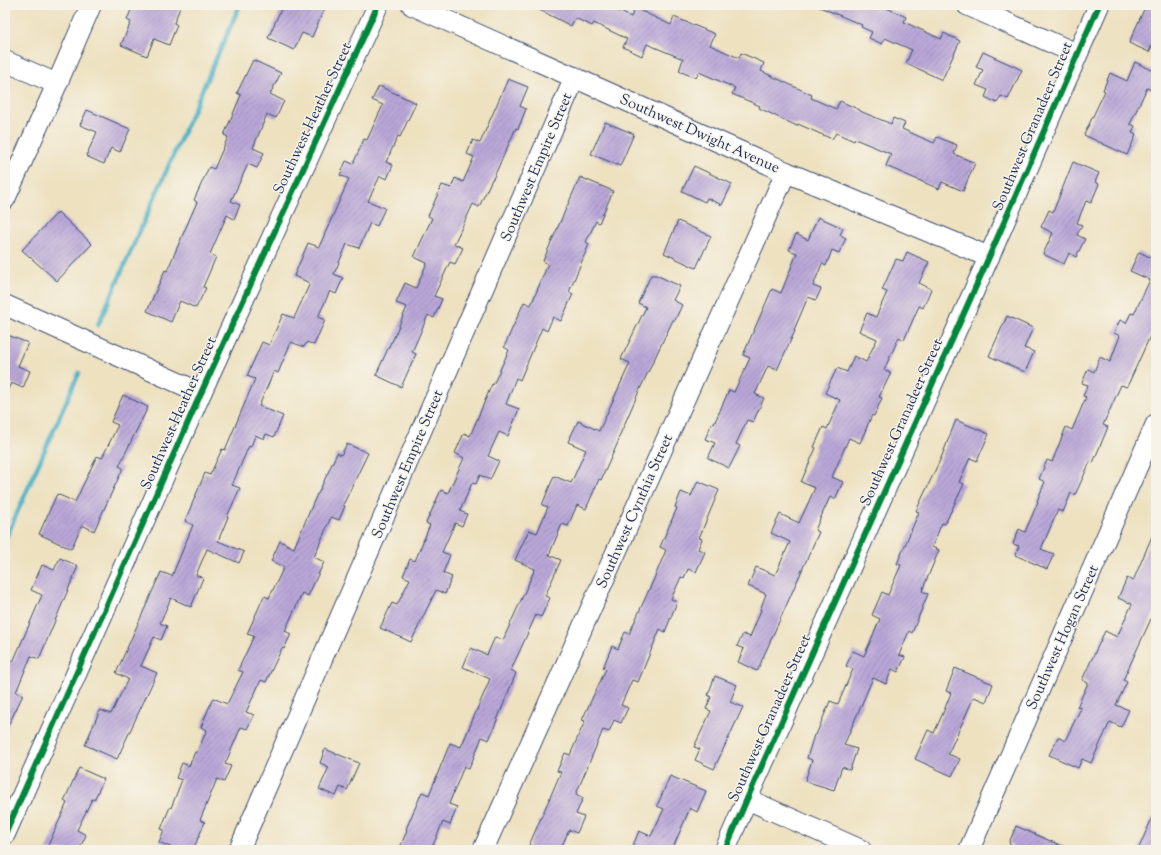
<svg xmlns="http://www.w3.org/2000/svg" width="1161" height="855" font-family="'Sorts Mill Goudy',serif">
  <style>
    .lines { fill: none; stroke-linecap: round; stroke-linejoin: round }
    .stream { stroke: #45afc4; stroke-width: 4.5 }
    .building { fill: url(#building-hatch) }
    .minor-casing { stroke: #3a4a6d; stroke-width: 22 }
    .minor { stroke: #fff; stroke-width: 20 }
    .cycleway-casing { stroke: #f7f3e8; stroke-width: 8 }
    .cycleway { stroke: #00873e; stroke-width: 6 }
    .labels { text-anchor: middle; stroke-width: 3; stroke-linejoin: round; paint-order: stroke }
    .street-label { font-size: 15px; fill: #1b2f5e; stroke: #f7f3e8 }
  </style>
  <defs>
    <pattern id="building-hatch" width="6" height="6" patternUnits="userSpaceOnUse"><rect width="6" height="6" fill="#b9a7d8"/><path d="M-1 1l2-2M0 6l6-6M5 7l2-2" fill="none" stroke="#9688b2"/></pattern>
  </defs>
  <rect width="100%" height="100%" fill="#f7f3e8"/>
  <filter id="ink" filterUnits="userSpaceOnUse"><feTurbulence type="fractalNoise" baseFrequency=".025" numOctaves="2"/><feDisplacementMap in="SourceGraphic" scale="8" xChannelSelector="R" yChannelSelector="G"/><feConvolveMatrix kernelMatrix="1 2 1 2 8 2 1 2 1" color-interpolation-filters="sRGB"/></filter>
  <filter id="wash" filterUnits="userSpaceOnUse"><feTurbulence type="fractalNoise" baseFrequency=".012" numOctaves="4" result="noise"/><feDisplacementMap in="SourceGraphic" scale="16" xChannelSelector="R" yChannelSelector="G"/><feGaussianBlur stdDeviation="0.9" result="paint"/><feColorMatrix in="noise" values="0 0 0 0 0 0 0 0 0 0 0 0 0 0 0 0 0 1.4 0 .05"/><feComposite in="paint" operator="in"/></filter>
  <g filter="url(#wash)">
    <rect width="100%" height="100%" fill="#ede1c0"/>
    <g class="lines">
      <!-- stream -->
      <g class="stream">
        <path d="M98,325L240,5"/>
        <path d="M5,540L79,373"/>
      </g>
    </g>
    <g id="blocks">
      <!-- building -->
      <g class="building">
        <path d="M133,5H181L174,23L177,25L169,45L154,39L147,56L121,45L131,22L127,20Z"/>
        <path d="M283,5H326L312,37L302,33L294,50L268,38Z"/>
        <path d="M530,5H606L631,17L635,8L671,25L674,17L715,34L710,45L739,58L741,53L764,63L761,71L812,95L811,98L836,109L840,101L860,110V111L891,124L893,118L905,123L902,129L934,143L937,137L957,145L954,154L975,163L963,191L942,182L939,189L886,166L891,154L855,139L854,141L836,133L832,139L798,124L797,126L759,108L760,106L732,94L735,88L699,72L696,78L679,71L683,59L647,44L642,56L623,47L627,39L594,23L592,26L575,18L571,26Z"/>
        <path d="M815,5H880L906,17L904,22L941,39L944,33L960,41L942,80L906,63L912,50L885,38L882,44L869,38L872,32L861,27L862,25Z"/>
        <path d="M1146,5H1151L1156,7V36L1149,52L1129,43Z"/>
        <path d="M983,52L1022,70L1008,99L1001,96L997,103L985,97L988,90L976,85L983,70L976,67Z"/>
        <path d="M253,60L281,73L270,94L284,101L276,118L267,114L253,148L264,153L257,168L248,164L231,201L240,205L234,219L227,215L210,254L216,257L203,287L206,288L196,308L180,301L171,322L147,311L165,270L167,271L197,202L194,200L209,167L214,169L228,137L224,135L241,95L237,93Z"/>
        <path d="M1135,62L1156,72V84L1153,91L1147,88L1130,124L1135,126L1132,133L1136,135L1127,155L1084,135L1105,91L1103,90L1110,73L1127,81Z"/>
        <path d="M508,79L528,87L520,106L526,109L518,129L516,128L493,179H492L479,207L473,204L454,244L463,248L455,264L450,262L434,296L442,299L434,318L428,315L412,352L416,354L401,387L376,375L391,342H392L407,307L396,303L405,283L416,288L427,263L414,257L432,218L428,216L442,185L451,188L455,178L463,182L474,157L467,154L473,140L480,143Z"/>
        <path d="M379,86L416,103L400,137L398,136L386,162L393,165L387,179L380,176L368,201L385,208L377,226L370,223L359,248L347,244L334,274L343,278L336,294L330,291L318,317L325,320L314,345L307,342L304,347L291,342L278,373L274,371L259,406L283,416L274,437L266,434L264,439L255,435L251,447L249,446L232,485L240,488L227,517H228L218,541L244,552L239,563L207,549L196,575L203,578L191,607L171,598L160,623L167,626L161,640L154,637L141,666L157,673L117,759L85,745L100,710L111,714L128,679L116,673L161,572L172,576L193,525L185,521L205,473L210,475L222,449L225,450L255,379L247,376L262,342L269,345L283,314L294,318L310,283L294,276L308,243L319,247L349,179L340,175L346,161L353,164L364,139L367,140L383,105L372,100Z"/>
        <path d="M87,110L130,129L120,152L111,148L104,164L86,156L97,132L80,125Z"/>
        <path d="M605,122L634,134L620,166L591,154Z"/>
        <path d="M1073,162L1099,173L1095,182L1099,184L1091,203L1086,201L1077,223L1082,225L1077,235L1085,239L1076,257L1069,253L1064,264L1043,254L1053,233L1041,227L1049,210L1053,212Z"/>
        <path d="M694,166L732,184L722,205L707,198L705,202L682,191Z"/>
        <path d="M580,177L613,191L599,223L596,221L586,242L589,244L569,292L573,294L561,321L553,317L547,331L542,328L520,380L516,378L506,404L519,409L508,436L499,432L488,456L499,461L490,480L480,475L476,484L472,483L460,511L467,514L462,526L455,523L442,552L450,555L443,573L452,577L445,594L436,590L411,642L380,628L392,603L397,605L410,579L403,576L410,559L415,561L430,525L426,523L441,490L448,493L464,458L455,453L464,433L470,436L492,384L493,385L509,350L504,347L524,302L531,305L548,264L543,261Z"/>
        <path d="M58,212L92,244L57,281L22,250Z"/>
        <path d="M818,217L843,228L840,235L846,238L839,253L832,250L826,266L822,264L813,286L821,289L816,300L808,297L794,330L795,331L777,370L768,366L755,394L764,398L753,422L747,420L736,444L740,446L729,468L708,458L715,443L705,439L712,423L714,424L729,390L734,392L750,358L743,355L772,289L781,293L797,253L789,250L796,234L808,240Z"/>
        <path d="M678,221L711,236L696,268L664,253Z"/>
        <path d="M907,252L929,262L919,283L931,289L923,308L919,306L904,340L899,337L884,370L891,373L879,397L882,398L874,416L872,415L860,443L849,438L832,477L843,482L835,499L830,497L815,530L819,532L757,671L738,662L744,649L737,646L743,634L750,637L761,610H760L766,594L748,586L756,567L775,575L790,542L771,533L780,514L799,523L815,488L801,482L816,448L814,447L823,427L827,429L840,400L825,393L837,368L847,372L854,356L866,362L877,339L859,331L867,313L876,317L887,292L882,290L896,259L903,261Z"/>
        <path d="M1139,252L1156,260V323L1127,387L1121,385L1103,425L1108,427L1093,463L1090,462L1075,495L1071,493L1063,512L1058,510L1041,549L1054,554L1047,569L1015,555L1019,546L1013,544L1019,529L1025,532L1038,502L1037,501L1045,482L1039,479L1047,460L1052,462L1066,427L1072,430L1086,397L1083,396L1088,385L1082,383L1088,369L1094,372L1100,357L1110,362L1120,336L1114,333L1120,320L1126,323L1131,313L1134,314L1150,280L1130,271Z"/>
        <path d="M651,275H656L680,286L673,300L682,305L675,320H673L639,391L618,439L619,440L601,480L599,479L586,509L577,505L568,526L562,524L549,555L561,560L545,596L550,598L541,617L536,615L511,670L516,673L489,740L482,737L469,769L464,766L449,804L457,807L450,825L443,822L431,850H399L407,830L406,829L422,792L429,795L450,743L461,747L490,679L463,667L471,648L487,655L495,637L503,640L535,569L515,560L529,530L537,533L548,507L542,505L554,476L571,483L586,450L568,442L578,421L599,431L630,363L621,359L646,307L638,303Z"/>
        <path d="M1007,316L1033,328L1024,348L1034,352L1025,372L989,356Z"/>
        <path d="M5,334L28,343L18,366L30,371L23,388L11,383L5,396Z"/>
        <path d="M123,395L148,407L119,466L123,468L94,531L82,525L71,549L39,534L57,494L75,502L97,456L102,458L118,425L111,422Z"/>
        <path d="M956,420L989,434L977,461L970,458L959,482L964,484L945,524L942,523L932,547L939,550L922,591L928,594L912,633L909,631L899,655L905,657L898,672L892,669L886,684L873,678L844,745L857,749L850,770L842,767L834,790L805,781L812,760L807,758L814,735H816L830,701L838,704L853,669L846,666L853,651L864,656L880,619L872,615L882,592L888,595L901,565L897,564L919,512L916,511L941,458Z"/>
        <path d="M347,444L368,453L343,505L345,506L339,520L331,517L314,557L324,562L308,596L302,593L285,631L291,634L284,649L282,648L266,682L261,680L246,712L254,715L247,729L241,727L225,764L231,766L224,782L217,779L200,820L205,822L193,850H177L159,842L164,830L161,829L170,807L171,808L182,780L176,778L182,763L189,766L195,752H197L207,730L201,727L213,698L227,704L243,672L238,670L254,636L247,634L264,596L269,598L284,567L271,561L280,541L294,548L317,494H318L337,453L341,455Z"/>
        <path d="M698,481L719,490L699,538L702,539L698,549L705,552L696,572L688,569L684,578L681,577L671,599L677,602L665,632L660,629L638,682L632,680L621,705L628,708L621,723L614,720L609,732L603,730L576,794L583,798L576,814L584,817L577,833L569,830L560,850H527L561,772L557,771L565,753L570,755L585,721L582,720L606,669L603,668L612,646L618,649L625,632L629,634L653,581L666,550L660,547L677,508L675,507L681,492L691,496Z"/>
        <path d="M1156,527V608L1123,680L1127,682L1116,705L1129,710L1121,727L1110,722L1091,763L1082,759L1078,768L1049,755L1058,737L1065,741L1081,708L1077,707L1088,683L1082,680L1105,631L1117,637L1132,604L1118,598L1127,578L1133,581Z"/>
        <path d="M60,558L78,566L39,659L31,656L16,692L23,695L5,732V658L13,662L42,595L31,590L42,565L54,570Z"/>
        <path d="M955,668L993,684L986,702L974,697L948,754L960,759L952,776L915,759L928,730L934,733L943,713L951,693L946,691Z"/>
        <path d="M715,676L737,685L730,702L743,707L714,769L695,760L700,749L694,747L711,711L706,709L711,697L708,695Z"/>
        <path d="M325,749L359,763L347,790L340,787L336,796L319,789L329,767L320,763Z"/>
        <path d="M79,768L104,779L94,800L92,799L77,830L86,835L79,850H46L67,803L64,801Z"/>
        <path d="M670,776L706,791L697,812L690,808L672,850H631L639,831L651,836L664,809L657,806Z"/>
        <path d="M1156,809V850H1138Z"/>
        <path d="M1016,826L1071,850H1010L1012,845L1009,843Z"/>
      </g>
    </g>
  </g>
  <g filter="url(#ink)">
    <use href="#blocks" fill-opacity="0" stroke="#3a4a6d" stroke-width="1"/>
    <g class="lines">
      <defs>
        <g id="minor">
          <path d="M412,5L786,172L989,257"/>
          <path d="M967,5L1077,54"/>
          <path d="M5,61L57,84"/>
          <path d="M5,199L57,84L91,5"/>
          <path d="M5,305L201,393"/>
          <path d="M747,799L861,850"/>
          <path d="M5,834L201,393L378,5"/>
          <path d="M239,850L575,77"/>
          <path d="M483,850L786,172"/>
          <path d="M725,850L747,799L989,257L1099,5"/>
          <path d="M969,850L1156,424"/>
        </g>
      </defs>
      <!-- minor casing -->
      <use href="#minor" class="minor-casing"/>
      <!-- minor -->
      <use href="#minor" class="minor"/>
      <defs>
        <g id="cycleway">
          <path d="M5,834L201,393L378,5"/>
          <path d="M725,850L747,799L989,257L1099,5"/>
        </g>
      </defs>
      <!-- cycleway casing -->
      <use href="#cycleway" class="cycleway-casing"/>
      <!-- cycleway -->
      <use href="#cycleway" class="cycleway"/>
    </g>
  </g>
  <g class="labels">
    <!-- street labels -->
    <g class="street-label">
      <text transform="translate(312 118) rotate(-65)" y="5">Southwest Heather Street</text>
      <text transform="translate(1032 126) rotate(-67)" y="5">Southwest Granadeer Street</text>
      <text transform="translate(700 133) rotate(24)" y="5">Southwest Dwight Avenue</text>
      <text transform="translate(536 167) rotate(-67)" y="5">Southwest Empire Street</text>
      <text transform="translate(178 413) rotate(-66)" y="5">Southwest Heather Street</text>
      <text transform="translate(901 422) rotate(-66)" y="5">Southwest Granadeer Street</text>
      <text transform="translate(407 464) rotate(-67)" y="5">Southwest Empire Street</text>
      <text transform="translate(634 511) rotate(-66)" y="5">Southwest Cynthia Street</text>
      <text transform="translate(1062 637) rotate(-66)" y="5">Southwest Hogan Street</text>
      <text transform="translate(769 718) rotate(-66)" y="5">Southwest Granadeer Street</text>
    </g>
  </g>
  <!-- margin -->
  <rect width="1161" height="855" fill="none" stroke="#f7f3e8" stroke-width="20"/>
</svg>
